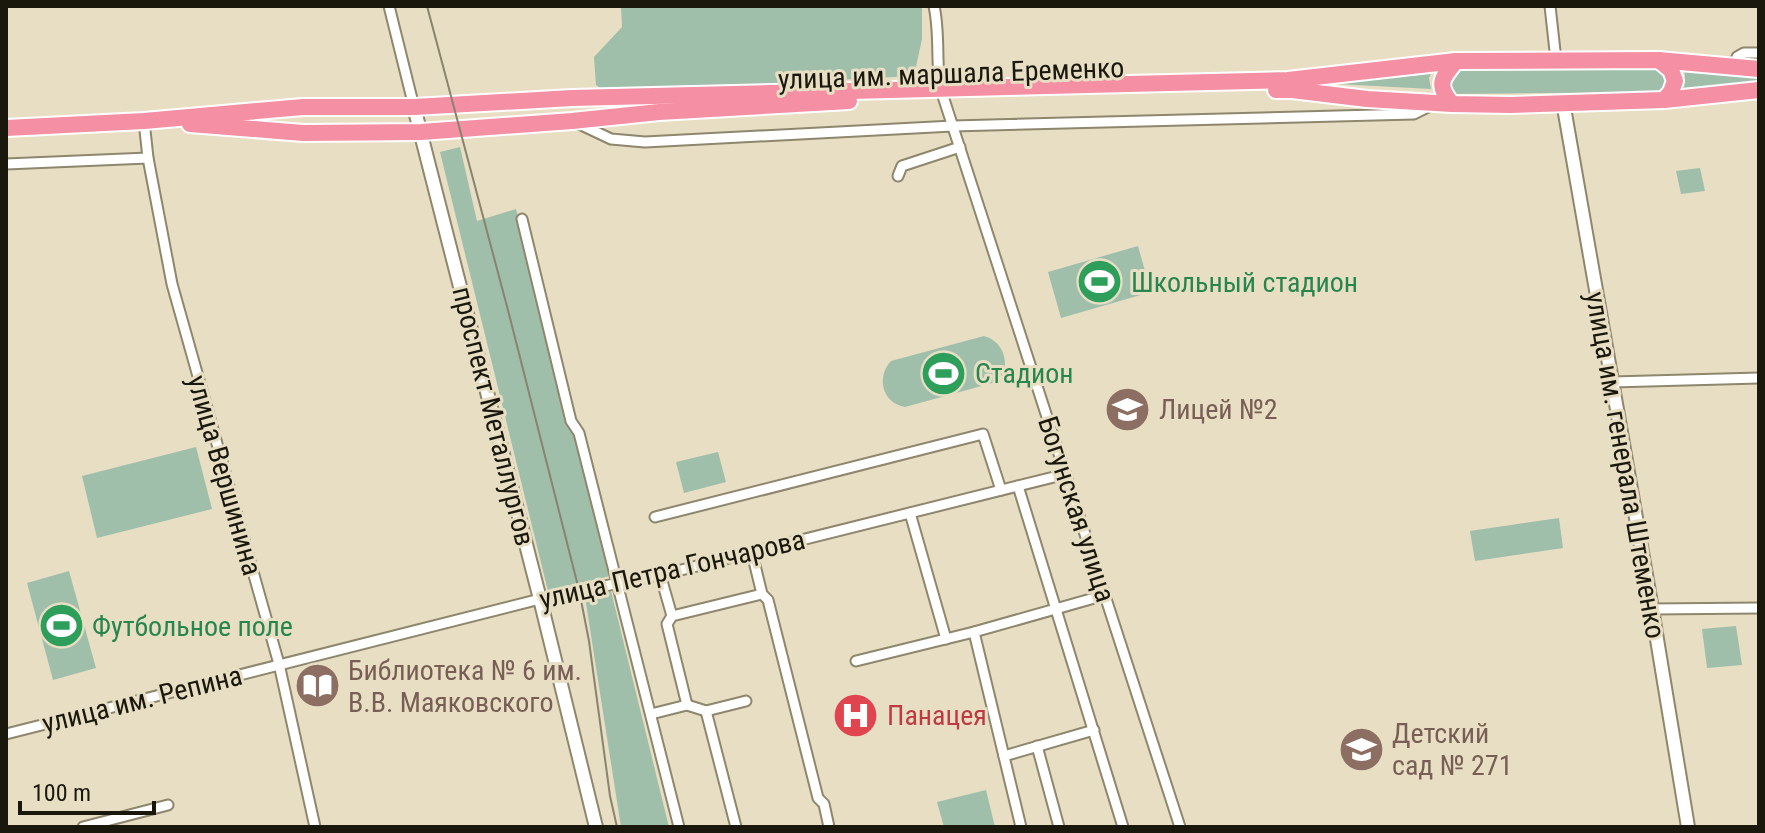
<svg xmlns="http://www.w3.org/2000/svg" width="1765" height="833" font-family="'Roboto Condensed',sans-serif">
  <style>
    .green { fill: #9fbfab }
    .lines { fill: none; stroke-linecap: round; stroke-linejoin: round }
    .street-casing { stroke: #8e866d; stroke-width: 13 }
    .secondary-casing { stroke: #8e866d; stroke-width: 16 }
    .highway-casing { stroke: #fff; stroke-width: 20 }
    .street { stroke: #fff; stroke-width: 9 }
    .secondary { stroke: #fff; stroke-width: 12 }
    .highway { stroke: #f58fa3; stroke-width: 16 }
    .tram { stroke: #89836f; stroke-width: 2 }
    .labels { text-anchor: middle; stroke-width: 6; stroke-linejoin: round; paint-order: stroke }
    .street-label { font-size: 28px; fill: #1a170d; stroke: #e7dec3 }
    .leisure-label { font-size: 28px; fill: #27864d; stroke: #e7dec3; text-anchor: start }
    .education-label { font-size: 28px; fill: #785e54; stroke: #e7dec3; text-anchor: start }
    .health-label { font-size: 28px; fill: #be3a42; stroke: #e7dec3; text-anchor: start }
  </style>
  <rect width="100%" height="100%" fill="#e7dec3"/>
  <!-- green -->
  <g class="green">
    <path d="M621,6H922V39L914,76L605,92L596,85L594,57L622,27Z"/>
    <path d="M1661,67L1667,78L1664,89L1655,92L1456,94L1451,89L1449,82L1457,71L1465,68Z"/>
    <path d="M1683,68L1759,74V82L1683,88L1685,75Z"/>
    <path d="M1432,71L1429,78L1431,89L1337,84L1338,79Z"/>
    <path d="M460,147L477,221L516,209L610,576L548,591L440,152Z"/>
    <path d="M1700,168L1705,191L1681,194L1676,171Z"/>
    <path d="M1138,246L1151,292L1061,318L1048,272Z"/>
    <path d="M984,336C1004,341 1013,368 996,382L905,407C882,403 876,377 891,361Z"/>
    <path d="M196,447L212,509L97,538L82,476Z"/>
    <path d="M718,452L726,482L684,493L676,462Z"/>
    <path d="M1559,518L1563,548L1475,561L1470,531Z"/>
    <path d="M69,571L96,668L53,680L27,583Z"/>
    <path d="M611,591L669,827H621L585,597Z"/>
    <path d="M1736,626L1742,665L1707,668L1702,629Z"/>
    <path d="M986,790L995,827H944L937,802Z"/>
  </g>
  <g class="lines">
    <defs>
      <g id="street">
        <path d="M389,6L414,107"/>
        <path d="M934,6C940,33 936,60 940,87L1180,827"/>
        <path d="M1550,6L1556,60"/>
        <path d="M1737,57L1744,53H1759"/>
        <path d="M144,121L148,158L172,284L279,664L315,827"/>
        <path d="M575,122L611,139L645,142L953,126L1414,114L1430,106"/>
        <path d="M6,164L148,158"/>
        <path d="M898,176L902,166L960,147"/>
        <path d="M522,219L571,421L579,433L679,827"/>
        <path d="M1612,382L1759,378"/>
        <path d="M1018,486L1123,827"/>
        <path d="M910,513L946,639"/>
        <path d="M655,517L983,434L1001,490"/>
        <path d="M752,553L762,594L768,600L818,798L824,804L829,827"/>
        <path d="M660,574L672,616"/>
        <path d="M1652,609L1759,608"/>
        <path d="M974,632L1021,827"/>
        <path d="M856,661L974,632L1105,595"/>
        <path d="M687,705L667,624L672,616L762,594"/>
        <path d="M706,711L736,827"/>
        <path d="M651,714L687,705L706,711L746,701"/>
        <path d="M6,734L540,599L669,573L1066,474"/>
        <path d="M1037,746L1059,827"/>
        <path d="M1004,756L1094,730"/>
        <path d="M83,827L168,805"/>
      </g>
      <g id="secondary">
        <path d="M1563,102L1652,609L1688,827"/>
        <path d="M414,107L540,599L596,827"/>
      </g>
      <g id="highway">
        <path d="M1659,60L1671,70L1675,81L1671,92L1664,100"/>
        <path d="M1276,90H1292L1367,99L1452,104L1511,105L1664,100L1759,90"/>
        <path d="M1452,104C1436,85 1441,79 1456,61"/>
        <path d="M190,124L303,133L421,132L572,121L659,112L849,101"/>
        <path d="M6,128L144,121L303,107H414L572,98L1288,80L1456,61L1658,60L1759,69"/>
      </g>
    </defs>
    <!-- street casing -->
    <use href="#street" class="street-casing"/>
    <!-- secondary casing -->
    <use href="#secondary" class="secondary-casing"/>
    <!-- highway casing -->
    <use href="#highway" class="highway-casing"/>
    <!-- street -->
    <use href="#street" class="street"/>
    <!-- secondary -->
    <use href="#secondary" class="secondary"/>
    <!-- highway -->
    <use href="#highway" class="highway"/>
    <!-- tram -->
    <path class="tram" d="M427,6L509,314L579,590L589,641L610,796L617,827"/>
  </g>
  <!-- icons -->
  <defs>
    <symbol id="stadium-disc" viewBox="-11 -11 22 22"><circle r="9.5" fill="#2e9e5b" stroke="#e7dec3"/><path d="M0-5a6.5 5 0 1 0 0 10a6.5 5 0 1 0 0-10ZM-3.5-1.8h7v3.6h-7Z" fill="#fff"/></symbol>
    <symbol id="school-disc" viewBox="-11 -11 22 22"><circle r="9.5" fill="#8d6e63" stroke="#e7dec3"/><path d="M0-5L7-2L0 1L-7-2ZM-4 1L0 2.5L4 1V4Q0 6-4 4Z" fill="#fff"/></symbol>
    <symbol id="library-disc" viewBox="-11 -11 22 22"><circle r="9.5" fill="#8d6e63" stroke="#e7dec3"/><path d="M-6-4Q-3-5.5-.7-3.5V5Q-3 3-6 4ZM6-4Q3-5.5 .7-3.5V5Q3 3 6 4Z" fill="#fff"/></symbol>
    <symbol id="hospital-disc" viewBox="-11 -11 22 22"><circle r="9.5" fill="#e0444e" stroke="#e7dec3"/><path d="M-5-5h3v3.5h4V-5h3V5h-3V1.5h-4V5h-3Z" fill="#fff"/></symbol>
  </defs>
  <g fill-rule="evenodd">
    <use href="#stadium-disc" x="1074" y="256" width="51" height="51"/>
    <use href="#stadium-disc" x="918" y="348" width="51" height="51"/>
    <use href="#school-disc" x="1102" y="384" width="51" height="51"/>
    <use href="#stadium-disc" x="36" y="600" width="51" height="51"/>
    <use href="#library-disc" x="292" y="660" width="51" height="51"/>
    <use href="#hospital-disc" x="830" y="690" width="51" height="51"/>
    <use href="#school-disc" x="1336" y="724" width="51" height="51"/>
  </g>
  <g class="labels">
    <!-- street labels -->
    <g class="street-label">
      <text transform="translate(951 73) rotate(-2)" y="10">улица им. маршала Еременко</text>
      <text transform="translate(494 416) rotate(76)" y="10">проспект Металлургов</text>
      <text transform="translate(1626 465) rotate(80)" y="10">улица им. генерала Штеменко</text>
      <text transform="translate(225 475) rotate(74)" y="10">улица Вершинина</text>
      <text transform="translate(1077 509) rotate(72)" y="10">Богунская улица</text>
      <text transform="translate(672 569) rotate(-13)" y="10">улица Петра Гончарова</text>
      <text transform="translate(142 699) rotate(-14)" y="10">улица им. Репина</text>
    </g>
    <!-- leisure labels -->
    <g class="leisure-label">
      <text x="1131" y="292">Школьный стадион</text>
      <text x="975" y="383">Стадион</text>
      <text x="92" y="636">Футбольное поле</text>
    </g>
    <!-- education labels -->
    <g class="education-label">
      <text x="1159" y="419">Лицей №2</text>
      <text x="348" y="680">Библиотека № 6 им.<tspan x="348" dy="32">В.В. Маяковского</tspan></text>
      <text x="1392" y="743">Детский<tspan x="1392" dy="32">сад № 271</tspan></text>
    </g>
    <!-- health labels -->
    <g class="health-label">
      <text x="887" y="725">Панацея</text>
    </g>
  </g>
  <!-- border -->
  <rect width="1765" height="833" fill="none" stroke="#1a170d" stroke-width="16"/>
  <!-- scale -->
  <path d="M20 801v12h134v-12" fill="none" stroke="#1a170d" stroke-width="4"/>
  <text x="32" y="801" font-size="24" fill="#1a170d" stroke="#e7dec3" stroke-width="6" paint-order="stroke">100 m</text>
</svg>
